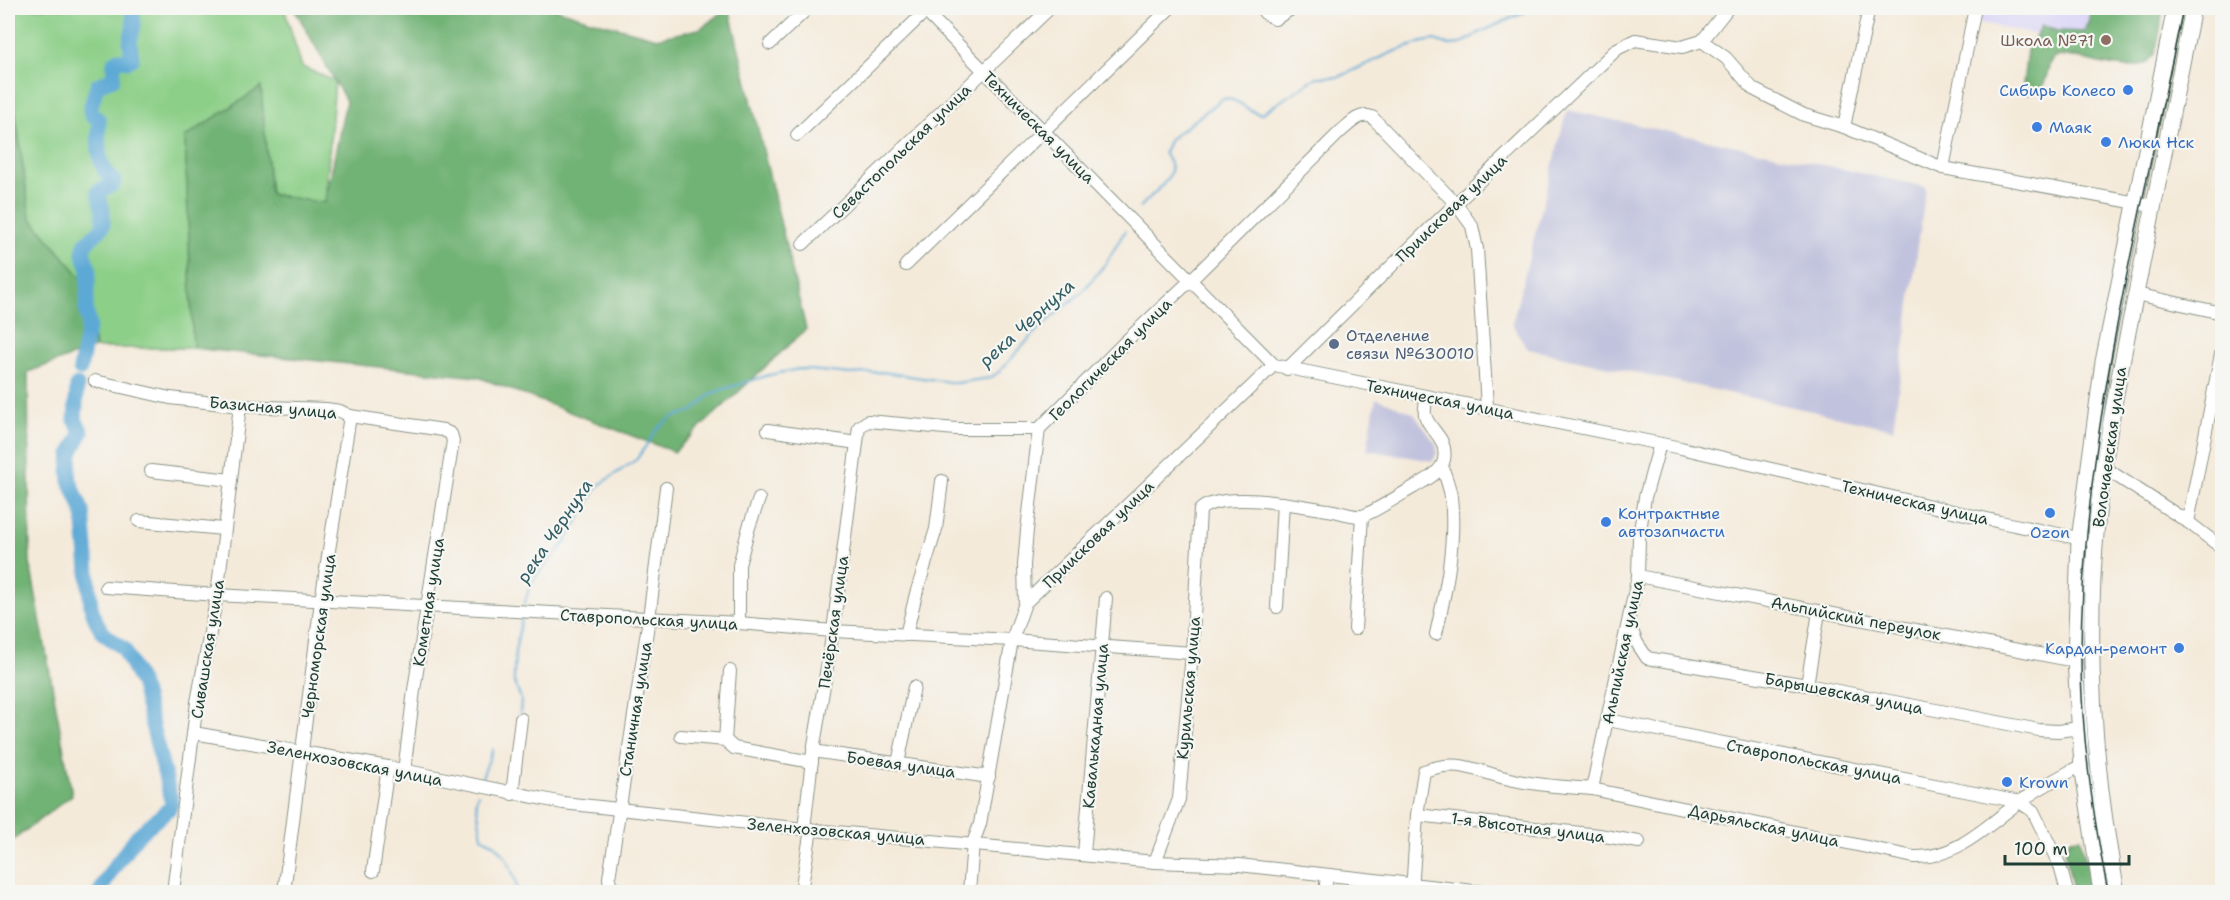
<svg xmlns="http://www.w3.org/2000/svg" width="2230" height="900" font-family="'Shantell Sans',sans-serif">
  <style>
    .built { fill: #dbd6f7 }
    .industrial { fill: #c1c2dd }
    .green { fill: #8ccf88; stroke: #56865e; stroke-width: 1.5 }
    .forest { fill: #71b274; stroke: #487854; stroke-width: 1.5 }
    .lines { fill: none; stroke-linecap: round; stroke-linejoin: round }
    .stream { stroke: #5da9d6; stroke-width: 2 }
    .river { stroke: #5da9d6; stroke-width: 15 }
    .minor-casing { stroke: #8a9487; stroke-width: 14 }
    .major-casing { stroke: #8a9487; stroke-width: 17 }
    .minor { stroke: #fff; stroke-width: 12 }
    .major { stroke: #fff; stroke-width: 15 }
    .tram { stroke: #1f3d34; stroke-width: 1.5 }
    .education-dot { fill: #8d6e63; stroke: #f6f6f2; stroke-width: 2 }
    .shop-dot { fill: #3f7fe0; stroke: #f6f6f2; stroke-width: 2 }
    .service-dot { fill: #5c6f8a; stroke: #f6f6f2; stroke-width: 2 }
    .labels { text-anchor: middle; stroke-width: 4.5; stroke-linejoin: round; paint-order: stroke }
    .education-label { font-size: 16px; fill: #785e54; stroke: #f6f6f2; text-anchor: end }
    .shop-label { font-size: 16px; fill: #366cbe; stroke: #f6f6f2; text-anchor: start }
    .street-label { font-size: 16px; fill: #1f3d34; stroke: #f6f6f2 }
    .service-label { font-size: 16px; fill: #4e5e75; stroke: #f6f6f2; text-anchor: start }
    .water-label { font-size: 18px; font-style: italic; fill: #325d65; stroke: #f6f6f2 }
  </style>
  <rect width="100%" height="100%" fill="#f6f6f2"/>
  <filter id="ink" filterUnits="userSpaceOnUse"><feTurbulence type="fractalNoise" baseFrequency=".0167" numOctaves="2"/><feDisplacementMap in="SourceGraphic" scale="12" xChannelSelector="R" yChannelSelector="G"/><feConvolveMatrix kernelMatrix="1 2 1 2 8 2 1 2 1" color-interpolation-filters="sRGB"/></filter>
  <filter id="wash" filterUnits="userSpaceOnUse"><feTurbulence type="fractalNoise" baseFrequency=".008" numOctaves="4" result="noise"/><feDisplacementMap in="SourceGraphic" scale="24" xChannelSelector="R" yChannelSelector="G"/><feGaussianBlur stdDeviation="1.35" result="paint"/><feColorMatrix in="noise" values="0 0 0 0 0 0 0 0 0 0 0 0 0 0 0 0 0 1.4 0 .05"/><feComposite in="paint" operator="in"/></filter>
  <g filter="url(#wash)">
    <rect width="100%" height="100%" fill="#f4eada"/>
    <!-- built -->
    <path class="built" d="M1980,8H2157L2146,58L1977,22Z"/>
    <!-- industrial -->
    <g class="industrial">
      <path d="M1567,110L1926,187L1893,429L1528,349L1512,324Z"/>
      <path d="M1376,398L1413,413L1436,444L1437,452L1433,461L1367,450Z"/>
    </g>
    <!-- green -->
    <path class="green" d="M8,8H284L302,67L335,81L325,204L270,194L185,137L193,348H95L85,282L30,217L8,60Z"/>
    <!-- forest -->
    <g class="forest">
      <path d="M294,8H553L590,20L657,38L699,29L729,8L806,329L674,452L478,377L193,348L185,137L261,87L270,194L325,203L346,101Z"/>
      <path d="M2090,8H2163C2161,20 2159,42 2154,54C2139,84 2080,52 2057,56L2050,62L2043,88L2036,93L2022,94L2027,50L2042,26L2057,31L2083,32L2089,23Z"/>
      <path d="M8,60L30,217L85,282L95,348L28,372L30,563L72,795L8,844V260L14,256L8,215Z"/>
      <path d="M2080,838L2093,892H2073L2065,848L2070,839Z"/>
    </g>
    <g class="lines">
      <!-- stream -->
      <g class="stream">
        <path d="M1140,208C1147,198 1170,182 1171,170C1172,164 1166,158 1164,152L1170,139L1222,99C1239,97 1246,112 1261,114L1317,77H1339L1393,52L1423,42L1434,40L1450,45L1461,44L1477,34L1533,8"/>
        <path d="M524,606L529,589L537,575L565,543L598,486L637,459L658,428L673,417L693,411L711,394L721,390L769,375L799,369L851,374L882,372L956,383L990,378L999,372L1039,328L1082,292L1106,263L1125,231"/>
        <path d="M520,714L521,699L514,682V674L515,651L522,617"/>
        <path d="M481,780L493,749"/>
        <path d="M478,794L476,801L482,837C485,840 491,841 494,844C507,854 516,877 517,892"/>
      </g>
      <!-- river -->
      <g class="river">
        <path d="M80,369L89,324L86,309L89,268L83,253L85,244L101,229L103,225V211L98,191L112,185L114,182C112,177 108,176 105,171C97,156 98,136 99,120L91,114L90,110L97,85L113,79L114,62L118,59L128,61L132,59L130,42L134,25L132,8"/>
        <path d="M77,385L75,420L82,432L71,453L69,472L70,481L83,512L91,607L96,621L103,633L124,649L142,686L172,803"/>
        <path d="M100,892L110,873L137,836L170,808"/>
      </g>
    </g>
  </g>
  <g filter="url(#ink)">
    <g class="lines">
      <defs>
        <g id="minor">
          <path d="M922,8L1274,365L1681,448L2000,522L2087,540"/>
          <path d="M1261,8L1265,13L1275,19L1293,8"/>
          <path d="M1702,41L1728,8"/>
          <path d="M770,44L808,8"/>
          <path d="M1844,127L1869,8"/>
          <path d="M797,135L929,8"/>
          <path d="M1943,168L1975,8"/>
          <path d="M803,244L1050,8"/>
          <path d="M906,265L1170,8"/>
          <path d="M2136,294L2222,313"/>
          <path d="M1287,369L1421,237L1617,49L1635,40L1682,47L1702,41L1726,58L1753,89L1804,115L1844,127L1943,168L2154,206"/>
          <path d="M95,381L170,398L240,406L326,409L340,411L350,416L443,430L451,434L453,441L414,690L404,772"/>
          <path d="M768,430L857,443"/>
          <path d="M2098,467H2103L2188,522L2222,548"/>
          <path d="M151,471L231,480"/>
          <path d="M139,521L223,529"/>
          <path d="M2188,522L2222,349"/>
          <path d="M1638,576L2075,661"/>
          <path d="M106,587L217,595L739,623L833,631L1012,640L1192,653"/>
          <path d="M1025,603L1274,365"/>
          <path d="M1277,607L1283,503"/>
          <path d="M739,623V565L749,527L759,499"/>
          <path d="M1629,624L1637,643L1647,658L1807,685L2039,730L2058,731L2079,728"/>
          <path d="M1355,629L1362,516"/>
          <path d="M1436,634C1446,590 1456,543 1451,497C1450,487 1445,476 1442,466"/>
          <path d="M906,635L916,594L936,529L942,481"/>
          <path d="M1807,685L1819,612"/>
          <path d="M1608,720L2020,802L2033,811L2060,866L2067,892"/>
          <path d="M194,733L388,767L563,803L804,829L1155,862L1239,865L1483,892"/>
          <path d="M681,736L725,740L734,748L812,762"/>
          <path d="M725,740L730,671"/>
          <path d="M813,751L989,777"/>
          <path d="M898,763L914,687"/>
          <path d="M1592,789L1638,576L1639,538L1645,497L1660,444"/>
          <path d="M512,794L521,719"/>
          <path d="M1417,815L1599,835L1639,842"/>
          <path d="M804,829L813,751L833,631L859,427L868,421L956,429H1039"/>
          <path d="M1084,854L1106,598"/>
          <path d="M1155,862L1179,799L1192,653L1200,510C1222,489 1305,507 1334,511C1342,513 1354,517 1362,516C1371,514 1403,493 1414,487C1424,481 1441,473 1444,460C1448,437 1430,432 1425,415C1424,410 1426,402 1426,397"/>
          <path d="M373,871L388,767"/>
          <path d="M173,892L197,702L217,595L240,406"/>
          <path d="M284,892L321,601L350,416"/>
          <path d="M628,892L616,890L610,885L609,878L649,618L666,488"/>
          <path d="M801,892L811,829"/>
          <path d="M969,892L973,843L980,824L1012,640L1025,603L1024,565L1027,530L1039,429L1126,341L1192,279L1340,132C1350,124 1359,112 1372,117L1456,204L1472,226L1477,249L1487,407"/>
          <path d="M1325,892L1327,876"/>
          <path d="M1412,892L1417,815L1424,771C1463,757 1477,773 1514,780C1540,786 1566,787 1592,789L1914,857C1955,859 1987,826 2018,803C2038,788 2060,777 2082,765"/>
        </g>
        <g id="major">
          <path d="M2101,892L2082,765L2075,661L2079,540L2103,362L2175,8"/>
          <path d="M2117,892C2097,789 2088,683 2093,577C2098,474 2119,374 2140,274C2158,185 2175,96 2193,8"/>
        </g>
      </defs>
      <!-- minor casing -->
      <use href="#minor" class="minor-casing"/>
      <!-- major casing -->
      <use href="#major" class="major-casing"/>
      <!-- minor -->
      <use href="#minor" class="minor"/>
      <!-- major -->
      <use href="#major" class="major"/>
      <!-- tram -->
      <path class="tram" d="M2108,892C2093,816 2081,737 2081,659C2081,438 2140,223 2183,8"/>
    </g>
  </g>
  <!-- markers -->
  <circle class="education-dot" cx="2106" cy="40" r="6"/>
  <g class="shop-dot">
    <circle cx="2128" cy="90" r="6"/>
    <circle cx="2037" cy="127" r="6"/>
    <circle cx="2106" cy="142" r="6"/>
    <circle cx="2050" cy="513" r="6"/>
    <circle cx="1606" cy="522" r="6"/>
    <circle cx="2179" cy="648" r="6"/>
    <circle cx="2007" cy="782" r="6"/>
  </g>
  <circle class="service-dot" cx="1334" cy="344" r="6"/>
  <g class="labels">
    <!-- education labels -->
    <g class="education-label">
      <text x="2094" y="46">Школа №71</text>
    </g>
    <!-- shop labels -->
    <g class="shop-label">
      <text x="2116" y="96" text-anchor="end">Сибирь Колесо</text>
      <text x="2049" y="133">Маяк</text>
      <text x="2118" y="148">Люки Нск</text>
      <text x="1618" y="519">Контрактные<tspan x="1618" dy="18">автозапчасти</tspan></text>
      <text x="2050" y="538" text-anchor="middle">Ozon</text>
      <text x="2167" y="654" text-anchor="end">Кардан-ремонт</text>
      <text x="2019" y="788">Krown</text>
    </g>
    <!-- street labels -->
    <g class="street-label">
      <text transform="translate(1039 127) rotate(45)" y="6">Техническая улица</text>
      <text transform="translate(901 151) rotate(-44)" y="6">Севастопольская улица</text>
      <text transform="translate(1451 208) rotate(-44)" y="6">Приисковая улица</text>
      <text transform="translate(1110 359) rotate(-45)" y="6">Геологическая улица</text>
      <text transform="translate(1440 399) rotate(11)" y="6">Техническая улица</text>
      <text transform="translate(273 407) rotate(5)" y="6">Базисная улица</text>
      <text transform="translate(2109 447) rotate(-82)" y="6">Волочаевская улица</text>
      <text transform="translate(1915 502) rotate(13)" y="6">Техническая улица</text>
      <text transform="translate(1098 534) rotate(-44)" y="6">Приисковая улица</text>
      <text transform="translate(428 602) rotate(-81)" y="6">Кометная улица</text>
      <text transform="translate(1856 618) rotate(11)" y="6">Альпийский переулок</text>
      <text transform="translate(649 619) rotate(3)" y="6">Ставропольская улица</text>
      <text transform="translate(833 622) rotate(-82)" y="6">Печёрская улица</text>
      <text transform="translate(318 636) rotate(-82)" y="6">Черноморская улица</text>
      <text transform="translate(207 649) rotate(-81)" y="6">Сивашская улица</text>
      <text transform="translate(1622 652) rotate(-78)" y="6">Альпийская улица</text>
      <text transform="translate(1188 688) rotate(-85)" y="6">Курильская улица</text>
      <text transform="translate(1844 693) rotate(11)" y="6">Барышевская улица</text>
      <text transform="translate(635 709) rotate(-81)" y="6">Станичная улица</text>
      <text transform="translate(1095 726) rotate(-85)" y="6">Кавалькадная улица</text>
      <text transform="translate(1814 761) rotate(11)" y="6">Ставропольская улица</text>
      <text transform="translate(355 763) rotate(11)" y="6">Зеленхозовская улица</text>
      <text transform="translate(901 764) rotate(8)" y="6">Боевая улица</text>
      <text transform="translate(1764 825) rotate(12)" y="6">Дарьяльская улица</text>
      <text transform="translate(1528 827) rotate(7)" y="6">1-я Высотная улица</text>
      <text transform="translate(836 831) rotate(5)" y="6">Зеленхозовская улица</text>
    </g>
    <!-- service labels -->
    <g class="service-label">
      <text x="1346" y="341">Отделение<tspan x="1346" dy="18">связи №630010</tspan></text>
    </g>
    <!-- water labels -->
    <g class="water-label">
      <text transform="translate(1027 323) rotate(-42)" y="6">река Чернуха</text>
      <text transform="translate(555 531) rotate(-56)" y="6">река Чернуха</text>
    </g>
  </g>
  <!-- margin -->
  <rect width="2230" height="900" fill="none" stroke="#f6f6f2" stroke-width="30"/>
  <!-- scale -->
  <path d="M2005 855v9h124v-9" fill="none" stroke="#1f3d34" stroke-width="3"/>
  <text x="2014" y="855" font-size="18" fill="#1f3d34" stroke="#f6f6f2" stroke-width="4.5" paint-order="stroke">100 m</text>
</svg>
